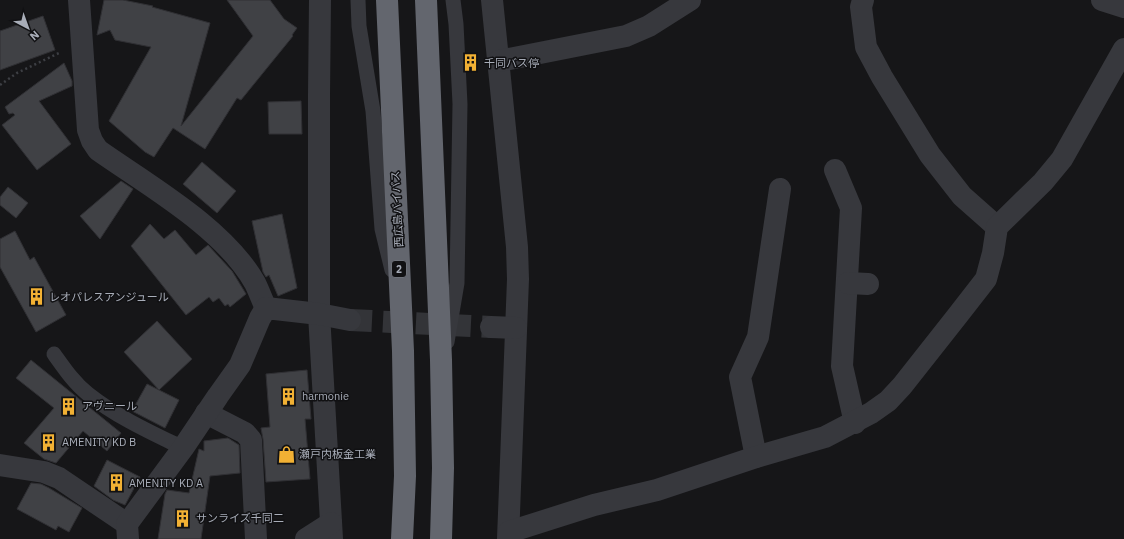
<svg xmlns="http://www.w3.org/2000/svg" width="1124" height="539" font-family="'IBM Plex Sans','Noto Sans JP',sans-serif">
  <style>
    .building { fill: #404145; stroke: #303034 }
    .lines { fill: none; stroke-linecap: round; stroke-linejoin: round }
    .minor-tunnel { stroke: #333438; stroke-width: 22; stroke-dasharray: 22 11; stroke-linecap: butt }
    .path { stroke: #3d3f44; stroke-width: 2.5; stroke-dasharray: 2 3; stroke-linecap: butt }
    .service { stroke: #37383d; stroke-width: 15 }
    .minor { stroke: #37383d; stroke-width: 22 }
    .motorway { stroke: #63666e; stroke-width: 22 }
    .labels { text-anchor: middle; stroke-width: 3; stroke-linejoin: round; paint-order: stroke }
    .shield { fill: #111113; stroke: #7b7e86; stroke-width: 1 }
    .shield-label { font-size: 10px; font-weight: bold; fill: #a8adb8 }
    .poi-label { font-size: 11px; fill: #a8adb8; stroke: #111113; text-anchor: start }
    .street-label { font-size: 11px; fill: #a8adb8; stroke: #111113 }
  </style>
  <rect width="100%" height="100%" fill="#161618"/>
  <!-- building -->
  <g class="building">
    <path d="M104,0H123L153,6L152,7L210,23L181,126L253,36L227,0H270L284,19L297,28L292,35L293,36L241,100L237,98L205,149L173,128L154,157L145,152L109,121L151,47L115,40L110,30L97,35Z"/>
    <path d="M43,16L55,50L0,70V31Z"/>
    <path d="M64,63L72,81V86L39,101L71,144L37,170L2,125L15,115L13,113L9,114L5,107Z"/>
    <path d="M301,101L302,134H269L268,102Z"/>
    <path d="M202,162L236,191L217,213L183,184Z"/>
    <path d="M121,181L133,189L100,239L80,216Z"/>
    <path d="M8,187L28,203L16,218L0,205V197Z"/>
    <path d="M282,214L297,288L278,296L269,275L266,277L263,272L252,221Z"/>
    <path d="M150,224L164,239L175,230L196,255L208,245L232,271L246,294L230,307L228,304L225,306L219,298L213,302L209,297L186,315L131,246Z"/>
    <path d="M15,231L30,260L34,257L66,315L36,332L0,267V239Z"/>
    <path d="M157,321L192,359L159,390L124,352Z"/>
    <path d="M31,360L121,433L107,451L83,431L56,463L44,459L24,443L54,408L16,378Z"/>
    <path d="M307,370L311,419H305L310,479L266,482L263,439L261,428L270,427L266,374Z"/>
    <path d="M147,384L179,400L165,428L132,411Z"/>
    <path d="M228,438L239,445L240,473L210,476L201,539H158L165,494L167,490L189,493L199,449L204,451V441Z"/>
    <path d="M107,460L140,477L125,505L113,500L94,486Z"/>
    <path d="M31,483L41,484L49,488L82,508L69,532L58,526L56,530L17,509Z"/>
  </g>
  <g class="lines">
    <!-- minor-tunnel -->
    <path class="minor-tunnel" d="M350,320L491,327"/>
    <!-- path -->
    <path class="path" d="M0,85L17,73L59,53"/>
    <!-- service -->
    <g class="service">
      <path d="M358,0L359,26L373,111L382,229L392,270"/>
      <path d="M447,342L457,283L460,104L456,24L453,0"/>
      <path d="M54,354C64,368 74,383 88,394C117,417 150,432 183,448"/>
    </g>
    <!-- minor -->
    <g class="minor">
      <path d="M79,0L88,130L92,141L98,150C149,186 224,228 255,283C259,291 262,300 266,308"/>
      <path d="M320,0L319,95V314L332,539"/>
      <path d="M492,0L517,247L518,279L508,539"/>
      <path d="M863,0L861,7L866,47L882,77L930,155L962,196L997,227"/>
      <path d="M1102,0L1124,7"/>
      <path d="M499,61L626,36L649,26L690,0"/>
      <path d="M835,170L851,208L842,366L855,423"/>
      <path d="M848,283L868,284"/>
      <path d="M491,327L516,328"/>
      <path d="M206,413L245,433L251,440L256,539"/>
      <path d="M756,457L740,377L758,337L780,189"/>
      <path d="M0,465L44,472L59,478L127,524"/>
      <path d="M509,532L594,505L657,490L756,457L825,437L871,413L888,401L902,386L958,315L986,279L993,253L997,227L1043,182L1062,159L1124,49"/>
      <path d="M128,539L127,524L183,448L218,396L240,365L260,318L266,308L319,314L350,320"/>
      <path d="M306,539L331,523"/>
    </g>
    <!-- motorway -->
    <g class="motorway">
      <path d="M387,0L403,351L405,476L402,539"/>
      <path d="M426,0L441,360L443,468L441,539"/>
    </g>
  </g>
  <!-- icons -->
  <defs>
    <symbol id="building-bare" viewBox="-9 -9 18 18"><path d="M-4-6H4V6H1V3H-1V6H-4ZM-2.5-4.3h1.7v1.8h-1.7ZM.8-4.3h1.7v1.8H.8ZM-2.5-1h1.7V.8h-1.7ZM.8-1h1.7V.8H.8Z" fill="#f2b134" stroke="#111113" stroke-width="2.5" paint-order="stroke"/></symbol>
    <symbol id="shop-bare" viewBox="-9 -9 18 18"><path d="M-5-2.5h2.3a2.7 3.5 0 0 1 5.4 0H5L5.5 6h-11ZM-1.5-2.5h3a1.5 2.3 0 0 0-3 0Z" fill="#f2b134" stroke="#111113" stroke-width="2.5" paint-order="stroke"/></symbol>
  </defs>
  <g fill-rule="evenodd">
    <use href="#building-bare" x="458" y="50" width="25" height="25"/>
    <use href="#building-bare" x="24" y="284" width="25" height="25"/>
    <use href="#building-bare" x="276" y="384" width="25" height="25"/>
    <use href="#building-bare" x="56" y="394" width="25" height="25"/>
    <use href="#building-bare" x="36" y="430" width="25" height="25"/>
    <use href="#shop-bare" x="274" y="442" width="25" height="25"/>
    <use href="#building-bare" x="104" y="470" width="25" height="25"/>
    <use href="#building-bare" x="170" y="506" width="25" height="25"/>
  </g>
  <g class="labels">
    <!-- shield labels -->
    <rect class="shield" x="392" y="261" width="14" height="16" rx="3"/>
    <g class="shield-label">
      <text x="399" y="273">2</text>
    </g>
    <!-- poi labels -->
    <g class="poi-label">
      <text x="484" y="67">千同バス停</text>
      <text x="49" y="301">レオパレスアンジュール</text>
      <text x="302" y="400">harmonie</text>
      <text x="82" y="410">アヴニール</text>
      <text x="62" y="446">AMENITY KD B</text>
      <text x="299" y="458">瀬戸内板金工業</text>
      <text x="129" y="487">AMENITY KD A</text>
      <text x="196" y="522">サンライズ千同二</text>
    </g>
    <!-- street labels -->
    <g class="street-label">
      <text transform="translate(397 209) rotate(-93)" y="4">西広島バイパス</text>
    </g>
  </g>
  <!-- north arrow -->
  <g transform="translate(28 28) rotate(139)" stroke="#111113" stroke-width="3" paint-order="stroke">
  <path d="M0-3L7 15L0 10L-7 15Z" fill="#a8adb8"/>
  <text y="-6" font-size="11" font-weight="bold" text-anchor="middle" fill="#a8adb8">N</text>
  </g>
</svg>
